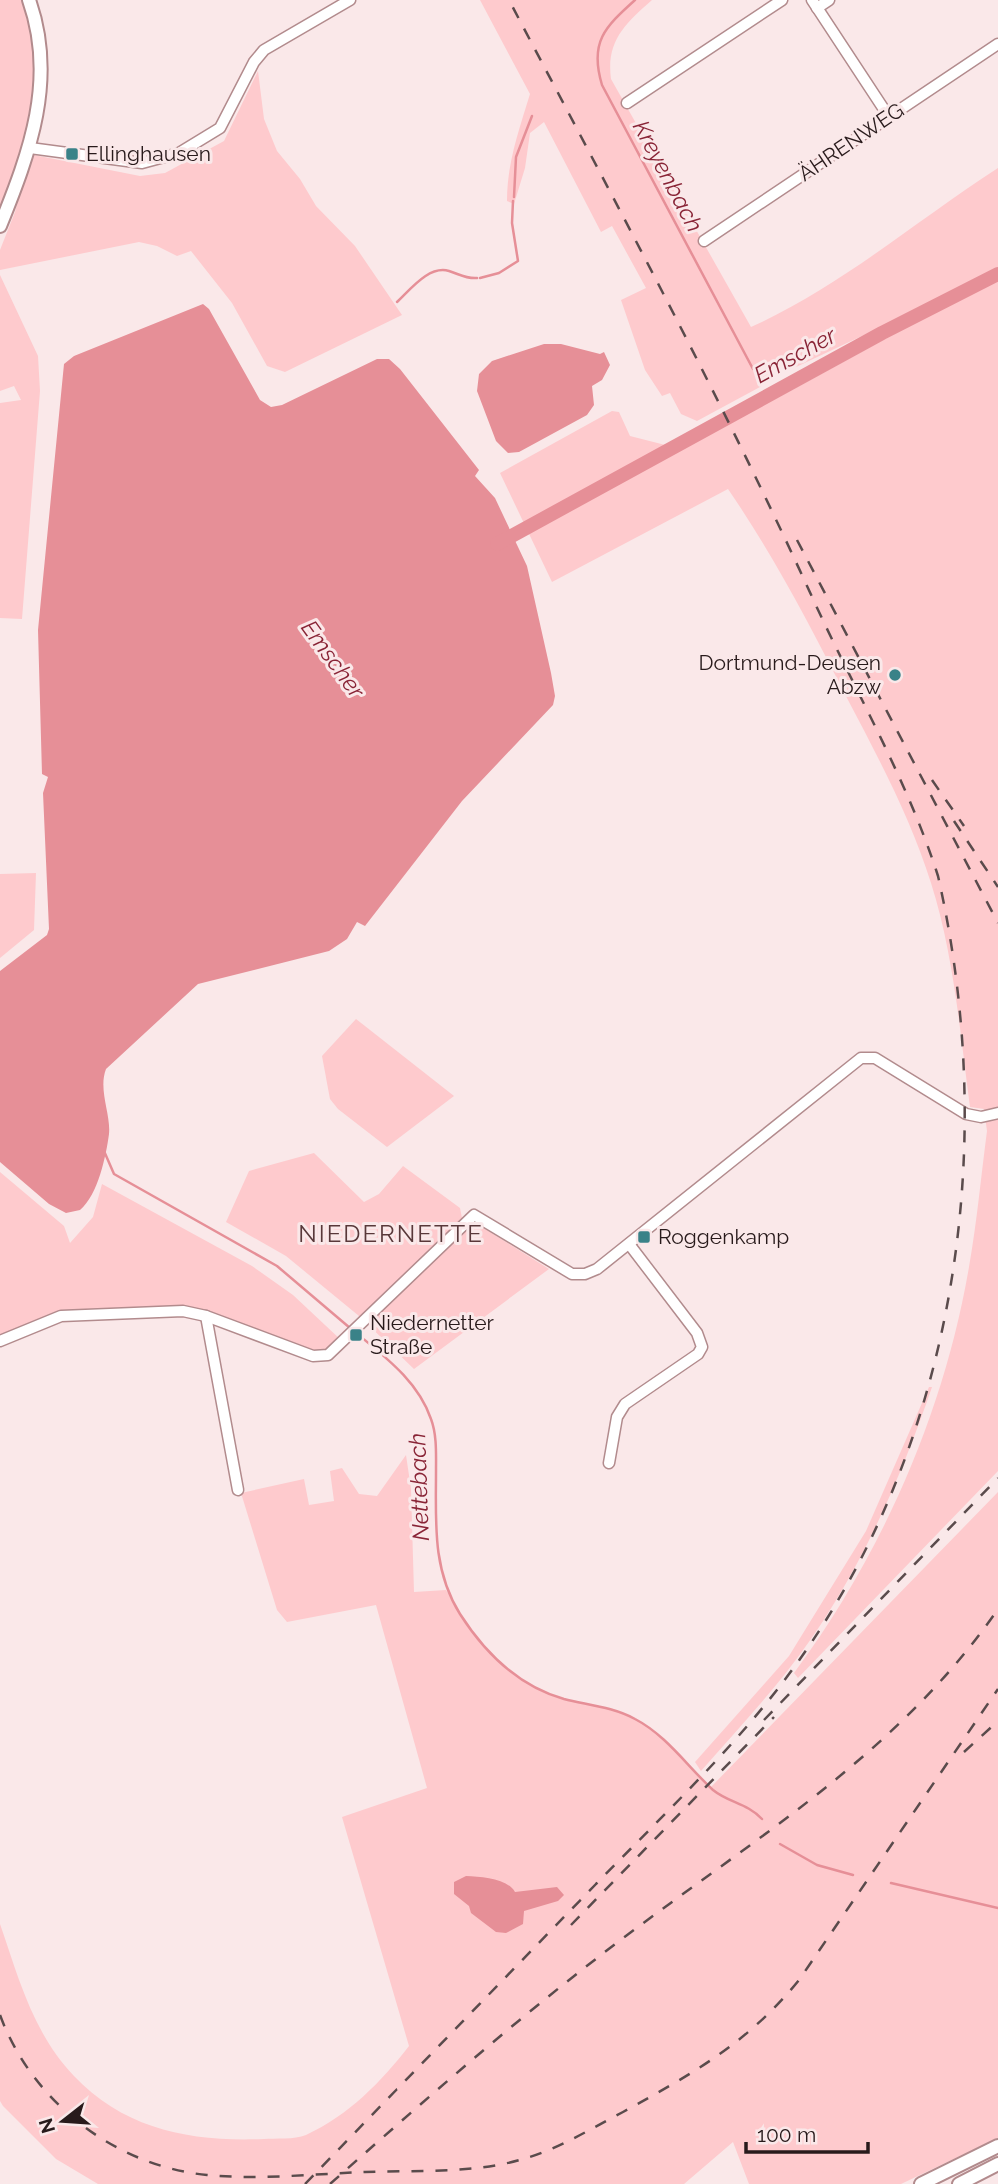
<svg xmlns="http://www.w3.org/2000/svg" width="998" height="2184" font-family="Raleway,sans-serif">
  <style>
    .green { fill: #fecacd }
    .water { fill: #e68f97 }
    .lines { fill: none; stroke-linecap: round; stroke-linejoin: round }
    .stream { stroke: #e68f97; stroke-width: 2.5 }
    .river { stroke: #e68f97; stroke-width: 14 }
    .minor-casing { stroke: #b28b8d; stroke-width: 13 }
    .major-casing { stroke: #b28b8d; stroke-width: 16 }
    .minor { stroke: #fff; stroke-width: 10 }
    .major { stroke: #fff; stroke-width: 12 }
    .rail { stroke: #5a4b4c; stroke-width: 2.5; stroke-dasharray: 12 12; stroke-linecap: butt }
    .poi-dot { fill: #3a8288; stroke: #fae8e9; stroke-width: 2.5 }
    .labels { text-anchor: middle; stroke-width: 6; stroke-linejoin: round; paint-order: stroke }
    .street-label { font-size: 21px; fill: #281a1b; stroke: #fae8e9 }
    .poi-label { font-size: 21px; fill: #281a1b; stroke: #fae8e9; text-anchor: start }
    .water-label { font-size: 23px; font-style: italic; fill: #892436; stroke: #fae8e9 }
    .quarter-label { font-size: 24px; letter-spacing: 2px; fill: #59383a; stroke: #fae8e9 }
  </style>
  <rect width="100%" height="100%" fill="#fae8e9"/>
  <!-- green -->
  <g class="green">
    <path d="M0,0H29L40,39L29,154L140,176L165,173L224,141L258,71L264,119L277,151L300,179L316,206L355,246L402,315L285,372L267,366L232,303L191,251L177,256L157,246L139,242L0,270V250L15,212L27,162L0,226Z"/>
    <path d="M480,0H652C625,24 606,41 611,79L751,327C840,287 916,221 998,168V272L796,367L784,365L760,387L697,421L681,414L670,393L662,396L645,370L621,300L646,288L612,226L601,232L544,122L530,133L525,168L514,204L507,201C507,163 519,130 530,94Z"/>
    <path d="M0,275L38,356L40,391L22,619L0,618V403L21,400L14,386L0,391Z"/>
    <path d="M998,277V1471L798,1678L794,1673C882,1554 944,1413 969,1267C977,1222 981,1176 987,1131L984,1109L970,1107C960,1033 954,955 931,883C911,819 879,759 848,700C811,627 774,556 728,489L552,582L500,473L612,411L619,412L630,436L677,448L781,396Z"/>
    <path d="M36,873L34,930L0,958V874Z"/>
    <path d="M356,1019L454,1096L387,1147L338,1109L330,1099L322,1056Z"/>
    <path d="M314,1153L364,1202L379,1194L403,1166L460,1208L462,1218L482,1227L549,1269L414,1369L359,1316L286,1256L226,1222L249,1171Z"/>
    <path d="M0,1172L64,1226L70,1243L93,1217L102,1184L252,1266L293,1295L341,1340L339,1347L313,1356L206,1316L76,1314L0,1341Z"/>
    <path d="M929,1387H932C897,1489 852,1590 785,1674C758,1708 729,1739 701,1771L695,1762L789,1656L866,1531Z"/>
    <path d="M406,1455L411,1489L414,1592L446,1590C475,1639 507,1683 564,1699C588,1705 613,1707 635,1719C664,1735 687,1764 711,1787L998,1492V2138L901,2184H749L733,2142L684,2184H98L56,2159L3,2106L0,2101V1924C19,1979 33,2033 74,2076C125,2130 192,2142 264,2139C276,2138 294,2140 306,2135C349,2115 380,2083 409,2046L342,1817L427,1788L376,1605L287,1622L277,1610L241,1493L304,1479L309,1505L334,1501L330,1471L342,1468L359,1494L377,1496Z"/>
  </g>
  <!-- water -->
  <g class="water">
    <path d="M203,304L209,309L260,400L271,407L282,405L377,359H389L400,369L479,470L475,476L495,498L527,566L551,673L555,696L553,705L462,801L365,926L357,922L347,939L329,951L198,984L106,1069C98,1090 111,1114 109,1134C106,1156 98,1195 80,1210L66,1213L49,1204L0,1162V971L47,935L49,929L43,793L48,777L42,774L38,630L64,364L74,356Z"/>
    <path d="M544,344H561L600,354L604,352L610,365L602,380L592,386L594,405L587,415L519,452L508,453L496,441L477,391L479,374L492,361Z"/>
    <path d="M466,1876C482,1877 507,1878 515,1892L557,1887L564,1895L558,1901L524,1911L523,1924L506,1933L496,1932L471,1913L469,1906L454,1894V1882Z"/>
  </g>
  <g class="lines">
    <!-- stream -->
    <g class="stream">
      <path d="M635,0C605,27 589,42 602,85L753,369"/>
      <path d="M514,197L516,157L532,116"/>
      <path d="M480,278L499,273L518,261L512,223L513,201"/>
      <path d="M397,302C410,290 429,265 449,271C459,274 466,279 477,278"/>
      <path d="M104,1151L114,1174L277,1266L350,1328"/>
      <path d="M355,1332C385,1357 418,1381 431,1419C437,1435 436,1454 436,1471C436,1522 432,1569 460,1614C485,1653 518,1686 564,1699C588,1705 613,1707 635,1719C666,1735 688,1767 713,1790C729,1803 747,1803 762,1819"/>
      <path d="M780,1844L817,1865L853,1875"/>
      <path d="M891,1883L998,1908"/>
    </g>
    <!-- river -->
    <path class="river" d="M497,544L882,333L998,274"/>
    <defs>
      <g id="minor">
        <path d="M812,0L889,117"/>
        <path d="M817,8L829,0"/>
        <path d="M627,103L782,0"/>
        <path d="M30,148L142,163L179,153L220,128L254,62L264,50L350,0"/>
        <path d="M704,241L998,44"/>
        <path d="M206,1316L238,1490"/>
        <path d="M0,1341L61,1316L183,1311L206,1316L313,1356L328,1355L474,1215L572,1274H585L597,1269L861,1058H875L966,1114L981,1117L998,1113"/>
        <path d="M609,1463L617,1417L625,1404L698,1354L702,1347L697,1333L629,1244"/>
      </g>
      <g id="major">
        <path d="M0,226C30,152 57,79 29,0"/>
        <path d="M921,2184L998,2146"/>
        <path d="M959,2184L998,2164"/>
      </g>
    </defs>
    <!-- minor casing -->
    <use href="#minor" class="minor-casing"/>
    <!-- major casing -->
    <use href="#major" class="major-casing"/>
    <!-- minor -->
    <use href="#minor" class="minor"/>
    <!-- major -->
    <use href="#major" class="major"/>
    <!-- rail -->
    <g class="rail">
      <path d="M797,540L998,923"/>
      <path d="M932,780L964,826"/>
      <path d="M954,821L998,887"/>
      <path d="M764,1720L998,1478"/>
      <path d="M964,1752L998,1721"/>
      <path d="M571,1925L774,1717"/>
      <path d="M0,2015C32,2102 115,2166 207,2175C259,2180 313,2174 365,2172C417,2170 473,2174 523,2159C559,2149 590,2129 623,2112C692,2074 748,2043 799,1980L998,1689"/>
      <path d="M305,2184C402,2084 499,1984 596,1884C667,1811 742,1741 800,1659C959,1435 998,1140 938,876C907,779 855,691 813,599C720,395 613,198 509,0"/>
      <path d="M330,2184C425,2100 521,2015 622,1939C758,1836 899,1752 998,1609"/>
    </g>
  </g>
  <!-- markers -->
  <g class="poi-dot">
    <rect x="65" y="147" width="14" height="14" rx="3.5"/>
    <circle cx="895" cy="675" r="7"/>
    <rect x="637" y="1230" width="14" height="14" rx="3.5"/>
    <rect x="349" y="1328" width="14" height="14" rx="3.5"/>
  </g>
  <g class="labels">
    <!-- street labels -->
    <g class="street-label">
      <text transform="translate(851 142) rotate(-34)" y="7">ÄHRENWEG</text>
    </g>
    <!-- poi labels -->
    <g class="poi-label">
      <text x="86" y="161">Ellinghausen</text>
      <text x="881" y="670" text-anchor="end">Dortmund-Deusen<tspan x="881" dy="24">Abzw</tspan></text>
      <text x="658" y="1244">Roggenkamp</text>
      <text x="370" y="1330">Niedernetter<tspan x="370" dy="24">Straße</tspan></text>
    </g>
    <!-- water labels -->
    <g class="water-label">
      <text transform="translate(668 176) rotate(62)" y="8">Kreyenbach</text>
      <text transform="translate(795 355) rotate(-29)" y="8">Emscher</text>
      <text transform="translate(333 659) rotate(54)" y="8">Emscher</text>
      <text transform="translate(419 1487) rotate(-92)" y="8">Nettebach</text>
    </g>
    <!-- quarter labels -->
    <g class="quarter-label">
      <text x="391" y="1242">NIEDERNETTE</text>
    </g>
  </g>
  <!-- north arrow -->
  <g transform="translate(63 2121) rotate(253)" stroke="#fae8e9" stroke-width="5" paint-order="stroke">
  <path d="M0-5L12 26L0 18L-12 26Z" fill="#281a1b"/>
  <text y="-10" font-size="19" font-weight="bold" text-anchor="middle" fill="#281a1b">N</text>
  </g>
  <!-- scale -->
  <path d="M746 2142v10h122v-10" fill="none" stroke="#281a1b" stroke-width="3.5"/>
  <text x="757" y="2142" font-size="21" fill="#281a1b" stroke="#fae8e9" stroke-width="5" paint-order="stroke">100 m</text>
</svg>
